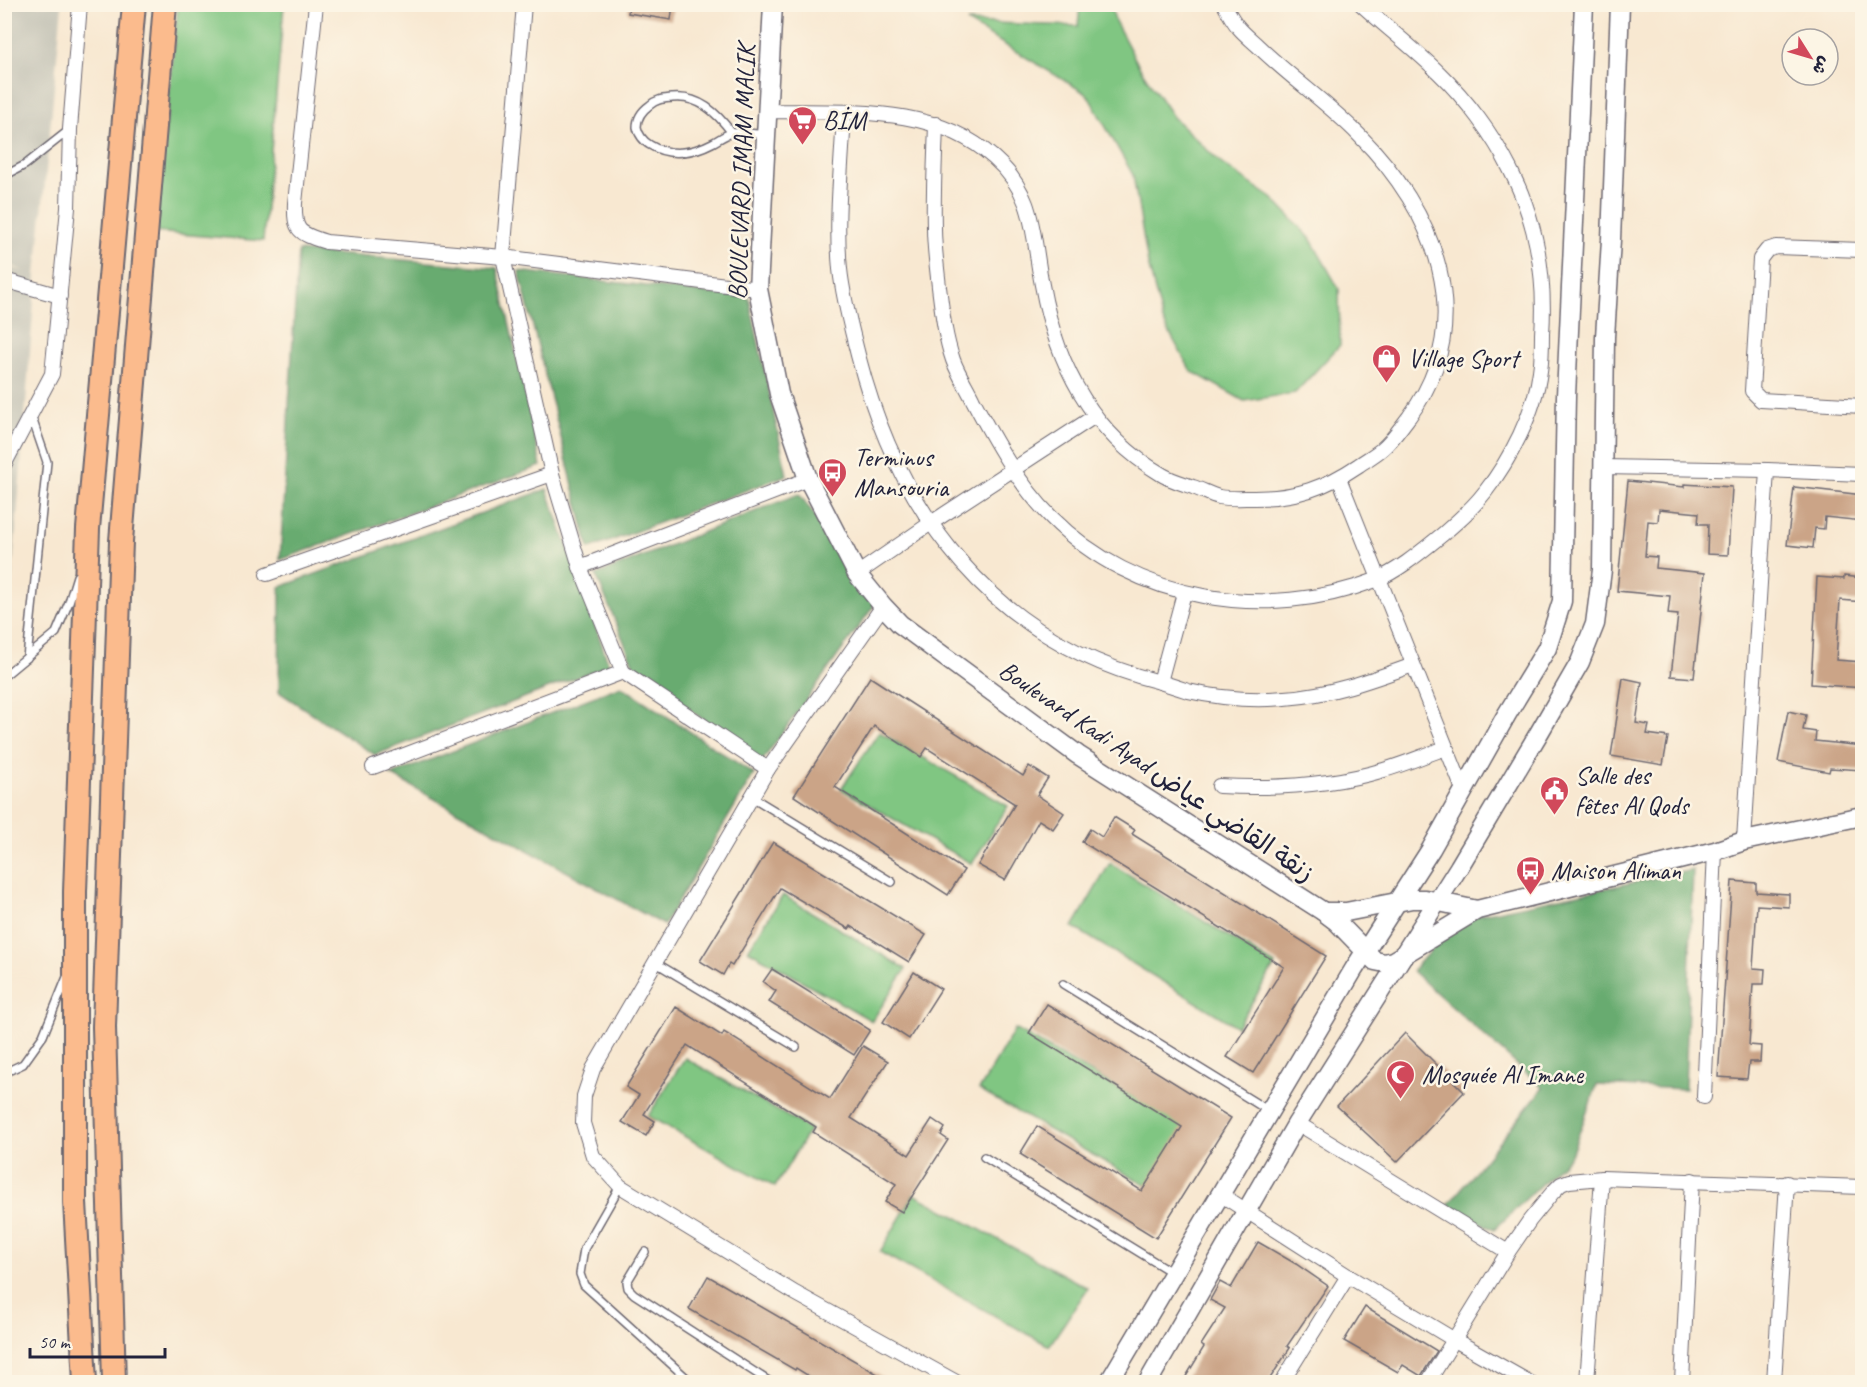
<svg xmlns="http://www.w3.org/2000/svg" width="1867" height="1387" font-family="Caveat,'Playpen Sans Arabic',sans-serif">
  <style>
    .industrial { fill: #c6c5b8 }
    .green { fill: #80c682; stroke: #51745e; stroke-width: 1.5 }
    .forest { fill: #68ab70; stroke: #456656; stroke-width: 1.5 }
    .building { fill: #cba487 }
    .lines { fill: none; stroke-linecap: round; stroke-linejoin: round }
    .service-casing { stroke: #6d6770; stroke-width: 10 }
    .minor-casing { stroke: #6d6770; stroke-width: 16 }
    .tertiary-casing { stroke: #6d6770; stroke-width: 21 }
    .trunk-casing { stroke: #6d6770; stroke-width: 26 }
    .service { stroke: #fff; stroke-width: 7 }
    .minor { stroke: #fff; stroke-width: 14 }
    .tertiary { stroke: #fff; stroke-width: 18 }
    .trunk { stroke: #fbbb8d; stroke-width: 22 }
    .labels { text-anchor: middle; stroke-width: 5; stroke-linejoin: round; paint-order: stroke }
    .poi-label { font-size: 26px; fill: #22223b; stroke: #fcf5e5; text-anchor: start }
    .street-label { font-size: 26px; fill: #22223b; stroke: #fcf5e5 }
  </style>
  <rect width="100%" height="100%" fill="#fcf5e5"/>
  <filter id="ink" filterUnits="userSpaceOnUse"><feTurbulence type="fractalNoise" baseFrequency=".0167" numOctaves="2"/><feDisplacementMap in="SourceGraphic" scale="12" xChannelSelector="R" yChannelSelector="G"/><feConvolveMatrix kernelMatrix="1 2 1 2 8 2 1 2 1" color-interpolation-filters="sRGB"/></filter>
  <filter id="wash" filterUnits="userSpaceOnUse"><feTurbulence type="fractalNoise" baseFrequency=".008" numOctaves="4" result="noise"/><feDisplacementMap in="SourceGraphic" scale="24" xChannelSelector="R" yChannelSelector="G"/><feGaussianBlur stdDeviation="1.35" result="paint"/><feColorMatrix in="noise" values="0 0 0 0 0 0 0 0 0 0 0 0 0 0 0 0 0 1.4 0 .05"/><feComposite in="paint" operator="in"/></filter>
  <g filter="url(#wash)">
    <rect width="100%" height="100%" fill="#f8e8d1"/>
    <!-- industrial -->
    <path class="industrial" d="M5,5H62L36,275L5,668V266L24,271L5,263Z"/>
    <!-- green -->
    <g class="green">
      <path d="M178,5H284L263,241L155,232Z"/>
      <path d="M1080,5H1111L1115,21L1140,68L1173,117L1222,164L1272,198L1310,238L1339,289L1340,345L1295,393L1244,401L1191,371L1163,321L1148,264L1133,175L1087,94L967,22L1078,26Z"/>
      <path d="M879,732L1008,806L972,864L841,789Z"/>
      <path d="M1110,863L1275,965L1237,1027L1073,927Z"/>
      <path d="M783,895L906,969L872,1021L748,950Z"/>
      <path d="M1015,1029L1185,1126L1147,1186L979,1090Z"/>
      <path d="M685,1058L810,1129L775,1187L648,1116Z"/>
      <path d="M914,1194L1088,1288L1049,1346L880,1252Z"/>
    </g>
    <!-- forest -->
    <g class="forest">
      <path d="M298,251L497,268L541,466L280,560Z"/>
      <path d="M519,271L749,298L787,475L589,549Z"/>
      <path d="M547,489L609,665L375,755L279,692L280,587Z"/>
      <path d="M799,494L878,600L760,764L634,666L596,575Z"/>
      <path d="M621,686L754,774L664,925L391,775Z"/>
      <path d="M1693,870L1685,1089L1597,1085L1571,1155L1494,1230L1448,1205L1543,1088L1412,971L1459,919Z"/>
    </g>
    <g id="blocks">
      <!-- building -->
      <g class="building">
        <path d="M629,4H673L671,20L628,13Z"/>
        <path d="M1628,481L1684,487V484L1732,487L1728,555L1707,554L1708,524H1698L1699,513L1659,509L1658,522L1648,521L1645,556L1657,557L1656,568L1705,573L1694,678L1671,676L1678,615L1668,614L1670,596L1617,591Z"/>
        <path d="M1794,487L1863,495V521L1825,517L1824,529L1815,528L1813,548L1787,545Z"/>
        <path d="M1844,576L1863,578V602L1840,600L1836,660L1863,662V688L1811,684L1817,577L1844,579Z"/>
        <path d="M870,677L1023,776L1029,766L1048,778L1037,795L1064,813L1053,829L1039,820L1005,880L978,865L1015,804L927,748L921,757L874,726L835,787L964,870L948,895L794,796Z"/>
        <path d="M1623,678L1642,682L1636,723L1649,725L1647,734L1668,737L1663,765L1611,756Z"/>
        <path d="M1788,711L1806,715L1803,730L1816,732L1815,741L1863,746V770L1830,768L1829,772L1778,762Z"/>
        <path d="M1114,817L1135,830L1132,834L1326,956L1253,1073L1227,1057L1284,967L1082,842L1090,829L1102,837Z"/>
        <path d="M773,842L926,935L909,962L851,926L849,929L780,888L732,966L729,964L723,975L700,961Z"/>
        <path d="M1732,881L1756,883V892L1789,894V907L1757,905L1753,968L1765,969L1764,984H1753L1749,1045L1761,1046L1760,1062H1749L1747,1079L1718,1077Z"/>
        <path d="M772,969L870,1030L854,1055L769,1002L776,991L763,982Z"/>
        <path d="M914,972L941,989L909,1039L883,1022Z"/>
        <path d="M1047,1004L1231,1118L1156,1238L1020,1154L1037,1126L1142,1191L1182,1127L1029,1033Z"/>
        <path d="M676,1007L722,1036L724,1032L830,1099L863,1046L888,1061L851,1118L909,1155L932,1119L945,1128L941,1135L948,1140L902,1212L885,1202L896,1184L813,1132L816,1127L687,1045L644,1114L655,1121L646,1136L622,1122L639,1095L626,1087Z"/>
        <path d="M1405,1033L1464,1092L1397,1162L1337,1106Z"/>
        <path d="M1258,1242L1296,1264L1328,1286L1287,1346L1290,1348L1267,1383H1182L1204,1347L1201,1345L1225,1308L1210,1300L1220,1282L1231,1288Z"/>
        <path d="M708,1276L893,1383H820L796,1368L795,1370L689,1309Z"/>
        <path d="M1365,1307L1437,1351L1421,1376L1403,1365L1398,1372L1344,1341Z"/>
      </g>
    </g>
  </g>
  <g filter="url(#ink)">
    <use href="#blocks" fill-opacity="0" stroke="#6d6770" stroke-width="1.5"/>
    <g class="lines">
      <defs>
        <g id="service">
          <path d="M732,133C717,113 699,95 672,98C663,99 657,99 650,105C643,110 637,118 637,127C638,134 644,142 650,145C669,157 693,153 712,143C718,140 726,134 732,133C742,131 755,134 764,135"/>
          <path d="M4,176L25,165L68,131"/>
          <path d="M27,658L47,462L31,415"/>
          <path d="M4,676L56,633L69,602L77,576"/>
          <path d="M752,797L892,882"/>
          <path d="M656,963L796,1047"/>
          <path d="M1063,984L1269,1111"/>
          <path d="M4,1073L23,1064L43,1036L67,977"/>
          <path d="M984,1157L1173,1273"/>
          <path d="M620,1186L584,1249L580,1274L584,1285L691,1382"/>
          <path d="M645,1252L627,1282L628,1288L634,1294L770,1382"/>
        </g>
        <g id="minor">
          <path d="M316,4L295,203C294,232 299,233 326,242L503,257L758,289"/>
          <path d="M524,4L503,257L552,474L580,567L623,672L768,769"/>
          <path d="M767,111C844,113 933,103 994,158C1036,195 1032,235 1042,285C1056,362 1091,433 1161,474C1170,480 1182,483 1193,487C1202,490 1211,495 1219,497C1230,499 1243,498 1254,498C1296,498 1325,488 1359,465C1366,460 1375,455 1382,449C1392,441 1401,427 1409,417C1480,321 1435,211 1359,135C1328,103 1291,78 1259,47C1253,41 1245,35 1239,28C1233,21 1228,12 1224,4"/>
          <path d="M844,113C842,164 835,218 840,269C843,298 851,327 858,355C899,515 994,641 1160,682C1170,685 1179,688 1188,691C1219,698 1254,701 1285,698C1330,695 1372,680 1413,665"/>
          <path d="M936,124C935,158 933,193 934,228C934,247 937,267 939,287C942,311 945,337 953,360C958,374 967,387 973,400C994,440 1019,485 1051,517C1135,602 1266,622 1376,580C1400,570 1423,550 1443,534C1458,521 1473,508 1485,492C1510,460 1535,412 1540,371C1542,359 1542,347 1542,334C1546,277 1536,220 1510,169C1493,135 1466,99 1439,73C1415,49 1387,28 1361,4"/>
          <path d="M1862,250L1776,247L1767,250L1760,259L1752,391L1761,400L1862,406"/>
          <path d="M4,280L60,296"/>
          <path d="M4,465L52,374L68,208L70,129L80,4"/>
          <path d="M1603,467L1767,470L1862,474"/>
          <path d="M1339,478L1464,792"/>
          <path d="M580,567L808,479"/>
          <path d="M267,574L552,474"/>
          <path d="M857,574L931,523L1095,416"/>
          <path d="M883,606L768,769L593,1069L584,1096L583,1123L593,1156L620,1186L795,1293L956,1382"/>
          <path d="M1160,682L1184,593"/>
          <path d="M373,767L623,672"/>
          <path d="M1219,786C1275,789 1330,786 1384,770C1405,764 1425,755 1446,748"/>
          <path d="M1744,841L1767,470"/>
          <path d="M1704,1097L1715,851"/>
          <path d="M1297,1123L1508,1252"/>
          <path d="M1220,1194L1348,1276L1453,1339L1529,1382"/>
          <path d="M1282,1382L1348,1276"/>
          <path d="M1428,1382L1508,1252L1530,1220L1553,1192L1561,1184L1569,1181L1602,1178L1862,1187"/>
          <path d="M1587,1382L1602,1178"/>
          <path d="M1682,1382L1692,1180"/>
          <path d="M1774,1382L1787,1183"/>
        </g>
        <g id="tertiary">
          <path d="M773,4L758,289L779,394L808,479L857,574L883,606L900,624L1078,755L1324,912L1336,921L1375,961L1385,963L1393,961L1477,910L1715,851L1744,841L1862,816"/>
          <path d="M1324,912H1346L1412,899H1425L1477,910"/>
          <path d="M1109,1382L1354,969L1431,849L1507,714L1547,648L1562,601L1566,396L1584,4"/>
          <path d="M1148,1382L1297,1123L1459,867L1539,733L1580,662L1595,624L1602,570L1605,337L1611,240L1620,4"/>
        </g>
        <g id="trunk">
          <path d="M85,1382L75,1202V892L88,529L134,4"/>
          <path d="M114,1382L104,1027L121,541L165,4"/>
        </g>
      </defs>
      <!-- service casing -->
      <use href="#service" class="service-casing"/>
      <!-- minor casing -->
      <use href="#minor" class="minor-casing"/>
      <!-- tertiary casing -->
      <use href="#tertiary" class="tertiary-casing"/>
      <!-- trunk casing -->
      <use href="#trunk" class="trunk-casing"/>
      <!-- service -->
      <use href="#service" class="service"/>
      <!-- minor -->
      <use href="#minor" class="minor"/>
      <!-- tertiary -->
      <use href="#tertiary" class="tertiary"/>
      <!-- trunk -->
      <use href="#trunk" class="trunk"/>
    </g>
  </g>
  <!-- icons -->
  <defs>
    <symbol id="supermarket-pin" viewBox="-11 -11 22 30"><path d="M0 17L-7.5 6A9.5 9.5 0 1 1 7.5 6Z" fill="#d1495b" stroke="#fcf5e5"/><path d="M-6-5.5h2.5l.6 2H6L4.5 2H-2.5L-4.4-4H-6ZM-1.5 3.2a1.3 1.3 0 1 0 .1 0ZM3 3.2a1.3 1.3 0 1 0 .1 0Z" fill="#fff"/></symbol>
    <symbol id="shop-pin" viewBox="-11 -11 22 30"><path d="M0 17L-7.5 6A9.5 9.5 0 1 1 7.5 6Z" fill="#d1495b" stroke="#fcf5e5"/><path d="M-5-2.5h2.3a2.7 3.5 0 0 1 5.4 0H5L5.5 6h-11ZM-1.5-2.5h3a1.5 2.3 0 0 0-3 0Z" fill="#fff"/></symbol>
    <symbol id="bus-pin" viewBox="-11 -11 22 30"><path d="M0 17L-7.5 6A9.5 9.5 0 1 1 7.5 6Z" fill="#d1495b" stroke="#fcf5e5"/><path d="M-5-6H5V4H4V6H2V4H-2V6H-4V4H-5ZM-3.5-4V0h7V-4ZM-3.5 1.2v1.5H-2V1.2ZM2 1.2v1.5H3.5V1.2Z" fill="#fff"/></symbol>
    <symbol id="civic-pin" viewBox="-11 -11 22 30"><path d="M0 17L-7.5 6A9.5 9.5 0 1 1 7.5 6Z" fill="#d1495b" stroke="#fcf5e5"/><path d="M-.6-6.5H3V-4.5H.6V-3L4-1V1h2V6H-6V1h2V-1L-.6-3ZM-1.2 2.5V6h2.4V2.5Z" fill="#fff"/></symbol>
    <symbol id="mosque-pin" viewBox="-11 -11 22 30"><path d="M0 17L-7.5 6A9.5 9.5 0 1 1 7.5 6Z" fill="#d1495b" stroke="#fcf5e5"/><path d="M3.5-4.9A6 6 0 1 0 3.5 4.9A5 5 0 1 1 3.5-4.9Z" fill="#fff"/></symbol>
  </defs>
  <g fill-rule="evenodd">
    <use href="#supermarket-pin" x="786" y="104" width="33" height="45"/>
    <use href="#shop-pin" x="1370" y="342" width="33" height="45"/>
    <use href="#bus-pin" x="816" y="456" width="33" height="45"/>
    <use href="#civic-pin" x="1538" y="774" width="33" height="45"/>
    <use href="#bus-pin" x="1514" y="854" width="33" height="45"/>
    <use href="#mosque-pin" x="1384" y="1058" width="33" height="45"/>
  </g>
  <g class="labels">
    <!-- poi labels -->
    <g class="poi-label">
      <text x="823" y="129">BİM</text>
      <text x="1408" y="367">Village Sport</text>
      <text x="854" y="466">Terminus<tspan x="854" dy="30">Mansouria</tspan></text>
      <text x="1575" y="784">Salle des<tspan x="1575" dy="30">fêtes Al Qods</tspan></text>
      <text x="1551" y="879">Maison Aliman</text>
      <text x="1422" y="1083">Mosquée Al Imane</text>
    </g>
    <!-- street labels -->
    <g class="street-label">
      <text transform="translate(741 172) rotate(-88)" y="9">BOULEVARD IMAM MALIK</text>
      <text transform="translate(1157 771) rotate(34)" y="9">Boulevard Kadi Ayad زنقة القاضي عياض</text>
    </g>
  </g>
  <!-- margin -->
  <rect width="1867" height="1387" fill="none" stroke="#fcf5e5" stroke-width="24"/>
  <!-- north arrow -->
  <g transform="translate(1810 57) rotate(127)"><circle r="28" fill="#fcf5e5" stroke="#a5a1a1" stroke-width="1.5"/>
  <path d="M0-4.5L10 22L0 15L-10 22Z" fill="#d1495b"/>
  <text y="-9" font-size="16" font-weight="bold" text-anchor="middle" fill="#22223b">ش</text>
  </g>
  <!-- scale -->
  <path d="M30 1348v9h135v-9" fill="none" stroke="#22223b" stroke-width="3"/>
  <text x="39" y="1348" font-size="18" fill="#22223b" stroke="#fcf5e5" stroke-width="4.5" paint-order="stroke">50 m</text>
</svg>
